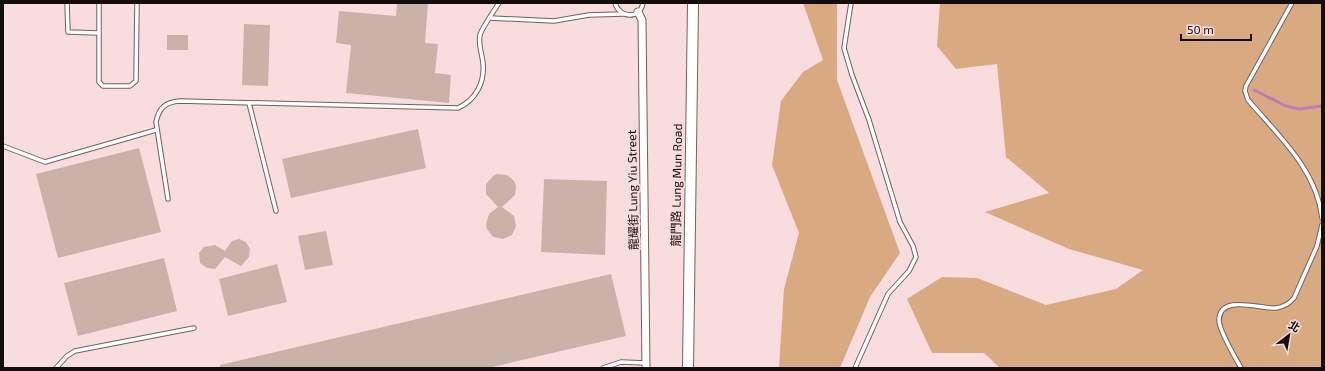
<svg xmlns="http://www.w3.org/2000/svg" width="1325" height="371" font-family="'Exo 2','Noto Sans TC',sans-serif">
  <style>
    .green { fill: #d9aa82 }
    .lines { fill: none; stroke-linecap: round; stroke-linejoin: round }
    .stream { stroke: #b880b0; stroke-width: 3 }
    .building { fill: #cbb2a9 }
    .lane-casing { stroke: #775e5f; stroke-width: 5.5 }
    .street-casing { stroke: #775e5f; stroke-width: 9 }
    .secondary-casing { stroke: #775e5f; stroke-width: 12 }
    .lane { stroke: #fff; stroke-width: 3.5 }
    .street { stroke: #fff; stroke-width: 7 }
    .secondary { stroke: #fff; stroke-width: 10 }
    .labels { text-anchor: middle; stroke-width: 4; stroke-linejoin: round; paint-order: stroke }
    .street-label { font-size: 12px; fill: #150c0c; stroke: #f9dcdd }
  </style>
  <rect width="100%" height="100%" fill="#f9dcdd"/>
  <!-- green -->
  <g class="green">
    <path d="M803,3H837V80L900,253L870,297L840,368H779L784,289L799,233L772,165L781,101L803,72L823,60Z"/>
    <path d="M940,3H1322V368H1000L984,353H932L907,299L942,277L977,278L1046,305L1116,289L1143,270L1069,249L985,212L1049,193L1006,157L997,64L956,69L937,46Z"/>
  </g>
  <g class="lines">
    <!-- stream -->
    <path class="stream" d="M1254,90L1286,106L1299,109L1322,106"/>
  </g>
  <!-- building -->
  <g class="building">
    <path d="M397,3H428L425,43L438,44L435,73L451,75L449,103L346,93L351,45L336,43L339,11L396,16Z"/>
    <path d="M244,24L270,25L268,86L242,85Z"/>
    <rect x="167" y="35" width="21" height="15"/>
    <path d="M418,129L426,168L291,198L282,159Z"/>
    <path d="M139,148L161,232L58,258L36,174Z"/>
    <path d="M497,174L507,175L514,181L516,186L515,195L502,207L514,216L516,226L512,235L503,239L493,237L487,229L486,224L489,214L498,207L486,194V184L493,176Z"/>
    <path d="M544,179L607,181L605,255L541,252Z"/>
    <path d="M326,231L333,265L305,270L298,236Z"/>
    <path d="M239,239L246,242L250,249L249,257L241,266L225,257L215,269L207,268L200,263L199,253L204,247L215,245L225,251L232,241Z"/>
    <path d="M164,258L177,311L78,336L64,283Z"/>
    <path d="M277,264L287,302L228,316L219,279Z"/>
    <path d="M611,274L626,336L488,368H220V365Z"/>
  </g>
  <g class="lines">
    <defs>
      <g id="lane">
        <path d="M67,3L68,32L98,33"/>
        <path d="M99,3V82L103,86H130L136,81L137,3"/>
        <path d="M615,3C619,18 640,20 643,3"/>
        <path d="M851,3L844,48L852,75L869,120L900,222L913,246L916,257L909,271L888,294L855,368"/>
        <path d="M1292,3L1246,86L1245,91L1248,100C1278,135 1317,170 1322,218"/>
        <path d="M490,18L554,21L589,15L623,14"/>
        <path d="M249,103L276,211"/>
        <path d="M3,146L45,162L156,130"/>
        <path d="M168,199L156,122C159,108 165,102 180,101L458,108C476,100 485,82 483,63C482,54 478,44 480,35C481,30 495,9 499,3"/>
        <path d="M56,368L67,356L75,351L194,328"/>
        <path d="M603,368L621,362L646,363"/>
        <path d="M1241,368C1235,357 1219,331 1219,320C1220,293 1262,310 1276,308C1284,307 1289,304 1294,298L1317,246L1322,225"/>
      </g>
      <path id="street" d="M638,12L642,20L646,368"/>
      <path id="secondary" d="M688,368L693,3"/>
    </defs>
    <!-- lane casing -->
    <use href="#lane" class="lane-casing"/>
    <!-- street casing -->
    <use href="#street" class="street-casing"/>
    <!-- secondary casing -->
    <use href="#secondary" class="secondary-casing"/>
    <!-- lane -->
    <use href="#lane" class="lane"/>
    <!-- street -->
    <use href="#street" class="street"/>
    <!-- secondary -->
    <use href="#secondary" class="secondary"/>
  </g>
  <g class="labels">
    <!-- street labels -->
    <g class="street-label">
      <text transform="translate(677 185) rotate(-89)" y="4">龍門路 Lung Mun Road</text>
      <text transform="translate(633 190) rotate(-91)" y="4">龍耀街 Lung Yiu Street</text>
    </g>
  </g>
  <!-- border -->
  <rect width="1325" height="371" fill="none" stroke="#150c0c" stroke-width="8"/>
  <!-- north arrow -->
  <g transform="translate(1289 335) rotate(31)" stroke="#f9dcdd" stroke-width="3" paint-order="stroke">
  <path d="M0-3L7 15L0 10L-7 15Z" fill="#150c0c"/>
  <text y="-6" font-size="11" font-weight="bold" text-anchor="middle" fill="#150c0c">北</text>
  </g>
  <!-- scale -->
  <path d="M1181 34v6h70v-6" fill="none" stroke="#150c0c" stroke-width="2"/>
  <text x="1187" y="34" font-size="12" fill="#150c0c" stroke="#f9dcdd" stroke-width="3" paint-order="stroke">50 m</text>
</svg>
